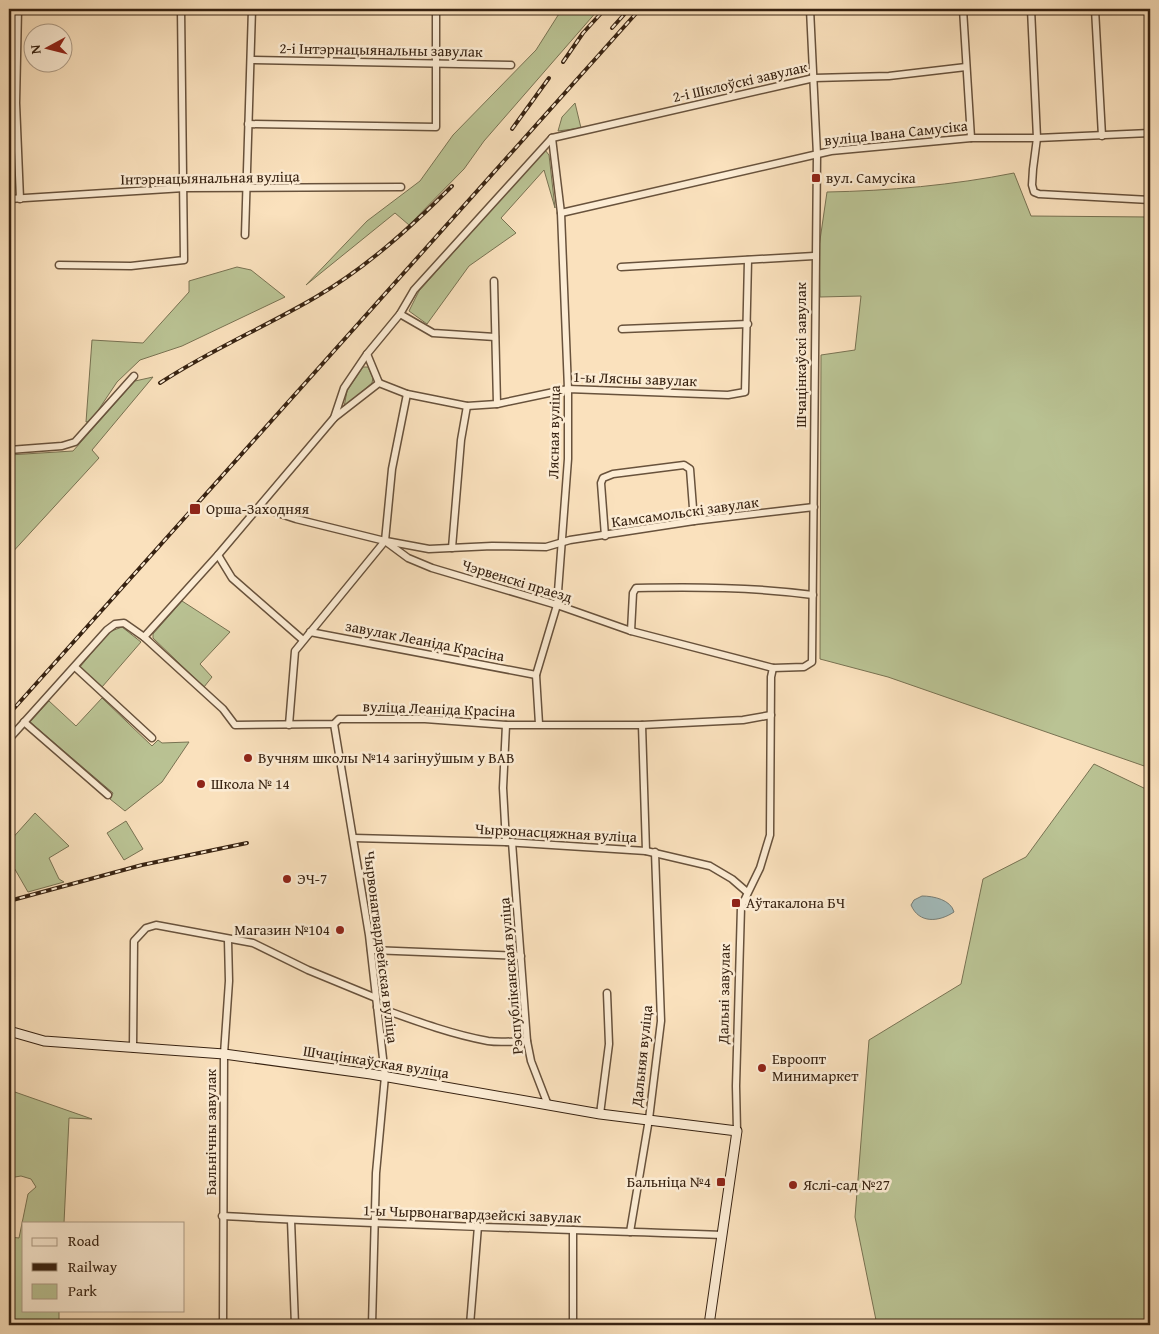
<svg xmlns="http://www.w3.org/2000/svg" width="1159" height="1334" font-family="'Gentium Book Plus',serif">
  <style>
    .green { fill: #bac394; stroke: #787252 }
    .water { fill: #a2bbbb; stroke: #777e77 }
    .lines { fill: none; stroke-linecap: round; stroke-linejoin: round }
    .street-casing { stroke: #68523c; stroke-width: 9 }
    .secondary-casing { stroke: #372211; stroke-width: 11 }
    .street { stroke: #fcecd4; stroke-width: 6 }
    .secondary { stroke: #fcecd4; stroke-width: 9 }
    .rail-casing { stroke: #372211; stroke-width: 4 }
    .rail { stroke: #fcecd4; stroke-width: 2; stroke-dasharray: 5.5; stroke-linecap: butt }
    .poi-dot { fill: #8f2418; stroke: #fcecd4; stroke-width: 2 }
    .labels { text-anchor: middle; stroke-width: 5; stroke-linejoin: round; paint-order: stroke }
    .street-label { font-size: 15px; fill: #372211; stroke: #fcecd4 }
    .poi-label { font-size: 15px; fill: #372211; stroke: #fcecd4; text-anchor: start }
  </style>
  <rect width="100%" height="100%" fill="#fae1bd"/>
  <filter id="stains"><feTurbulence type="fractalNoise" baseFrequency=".004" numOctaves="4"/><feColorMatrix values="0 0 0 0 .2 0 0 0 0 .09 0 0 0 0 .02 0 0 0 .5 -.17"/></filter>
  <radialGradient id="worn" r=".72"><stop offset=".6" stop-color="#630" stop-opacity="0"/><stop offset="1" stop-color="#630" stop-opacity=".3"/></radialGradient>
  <!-- green -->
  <g class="green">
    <path d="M562,9L598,10L484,141L464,169L409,225L395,213L306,285L367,221L420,181L453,135L536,50Z"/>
    <path d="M575,103L581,128L558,131L562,117Z"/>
    <path d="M545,150L549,155L555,208L544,170L501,218L516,233L469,266L427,324L409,311L419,291Z"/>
    <path d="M1014,173L1031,216L1150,217V768L888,677L820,659L821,355L855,350L861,296L820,297L819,247L827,192C887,191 954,185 1014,173Z"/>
    <path d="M237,267L251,270L285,297L182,346L140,360L117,382L91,421L86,422L92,340L143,343L189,292V281Z"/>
    <path d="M363,367H368L373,378L372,383L344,407L347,391Z"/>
    <path d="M153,377L92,450L99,458L9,556V455L73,451L135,381Z"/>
    <path d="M182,601L230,632L200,664L212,677L204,687L153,638V634Z"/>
    <path d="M122,627L141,642L102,687L80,667L109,632Z"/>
    <path d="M102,698L152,746L158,740L162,743L189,742L162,782L125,811L110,799L113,793L30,722L49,701L76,726Z"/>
    <path d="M1094,764L1150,791V1325H877L855,1217L869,1040L961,984L983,879L1026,857Z"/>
    <path d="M35,813L69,846L49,858L59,879L64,882L28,892L9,859V842Z"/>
    <path d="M126,821L143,849L124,860L107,833Z"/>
    <path d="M9,1066L12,1091L92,1119L69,1118L64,1223H24V1310H59V1325H9V1237L19,1238L28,1194L36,1187L31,1179L21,1176L9,1178Z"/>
  </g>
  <!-- water -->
  <path class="water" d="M922,896C934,896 951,900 954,912C939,922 919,924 911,905L914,900Z"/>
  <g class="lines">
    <defs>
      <g id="street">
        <path d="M18,9L16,103L20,199"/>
        <path d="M963,9L971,138"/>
        <path d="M1031,9L1037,138L1033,169L1032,185L1034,192L1039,194L1150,200"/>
        <path d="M1095,9L1102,136"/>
        <path d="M251,60L511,65"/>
        <path d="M248,124L436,127V9"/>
        <path d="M552,138L814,78L889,76L966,67"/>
        <path d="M9,199L184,188L401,187"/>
        <path d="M561,213L831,151L971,138H1037L1150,133"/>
        <path d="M245,235L252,9"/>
        <path d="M59,265L131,266L184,260L181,9"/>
        <path d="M621,267L814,256"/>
        <path d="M494,281L497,404"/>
        <path d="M400,314L433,333L495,337"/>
        <path d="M622,329L748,324"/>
        <path d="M367,354L379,383"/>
        <path d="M334,418L344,388L367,354L400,314L414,290L552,138"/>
        <path d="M9,450L62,446L75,442L134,376"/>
        <path d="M259,507L296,519L385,541L408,558L432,568L557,605L631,631L773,668L804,667L812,662L817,155L810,9"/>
        <path d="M605,536L601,483L603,478L613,474L684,465L690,469L694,521"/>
        <path d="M385,541L392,469L407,394"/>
        <path d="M386,541L429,549L492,546L546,547L570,540L694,521L814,507"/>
        <path d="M452,548L461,440L467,406"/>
        <path d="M218,555L232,578L303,640"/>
        <path d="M631,631L633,593L636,588C696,587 754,587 813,595"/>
        <path d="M310,632L536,675"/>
        <path d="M144,637L223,709L235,725L334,724L339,719H425L506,725H642L743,720L771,715"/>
        <path d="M75,667L152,738"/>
        <path d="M24,722L108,795"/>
        <path d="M334,724L369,935L385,1076L376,1173L372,1325"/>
        <path d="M539,724L536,675L557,605L568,459V389L561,213L552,138"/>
        <path d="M289,725L295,651L385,541"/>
        <path d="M506,725L503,788L506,842"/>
        <path d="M642,725L646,851"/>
        <path d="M9,739L107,630L115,624L124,623L144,637L218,555L334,418L379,383L407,394L467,406L497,404L568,389L728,395L745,392L748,260"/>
        <path d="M354,838L506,842L646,851L710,866L732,879L747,892"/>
        <path d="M512,842L527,1041L531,1061L548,1105"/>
        <path d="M371,950L521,956"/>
        <path d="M377,1007C413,1020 450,1034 488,1041C501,1043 514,1041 527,1041"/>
        <path d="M133,1048L134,941L146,928L156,925L253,943L308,970L376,998"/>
        <path d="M600,1114L609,1044L607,993"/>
        <path d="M737,1131L736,1086L741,907L760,868L770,835L771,677L773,668"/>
        <path d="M222,1216C389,1225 555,1229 722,1235"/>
        <path d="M291,1220L295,1325"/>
        <path d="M573,1230V1325"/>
        <path d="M630,1232L649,1119L661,1021L655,852"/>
        <path d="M223,1325L224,1054L229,981L228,940"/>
        <path d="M470,1325L478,1226"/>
      </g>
      <path id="secondary" d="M9,1031L44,1041L224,1054L371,1074L600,1114L737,1131L709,1325"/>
    </defs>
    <!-- street casing -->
    <use href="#street" class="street-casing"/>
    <!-- secondary casing -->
    <use href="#secondary" class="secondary-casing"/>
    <!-- street -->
    <use href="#street" class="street"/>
    <!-- secondary -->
    <use href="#secondary" class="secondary"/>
    <defs>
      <g id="rail">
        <path d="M612,28L629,9"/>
        <path d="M563,62L583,33L605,9"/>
        <path d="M512,129L549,78"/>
        <path d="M160,383C210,350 265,327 316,297C367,267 410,228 452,186"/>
        <path d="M9,714L640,9"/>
        <path d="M9,901L142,865L247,843"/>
      </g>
    </defs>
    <!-- rail casing -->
    <use href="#rail" class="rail-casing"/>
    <!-- rail -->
    <use href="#rail" class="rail"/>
  </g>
  <!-- markers -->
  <g class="poi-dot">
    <rect x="811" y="173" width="10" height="10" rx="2.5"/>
    <rect x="189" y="503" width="12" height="12" rx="2.5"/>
    <circle cx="248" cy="758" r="5"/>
    <circle cx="201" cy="784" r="5"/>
    <circle cx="287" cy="879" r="5"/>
    <rect x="731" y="898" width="10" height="10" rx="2.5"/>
    <circle cx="340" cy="930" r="5"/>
    <circle cx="762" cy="1068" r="5"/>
    <rect x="716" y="1177" width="10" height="10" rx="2.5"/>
    <circle cx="793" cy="1185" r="5"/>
  </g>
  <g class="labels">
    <!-- street labels -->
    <g class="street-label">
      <text transform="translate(381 50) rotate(1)" y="5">2-і Інтэрнацыянальны завулак</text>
      <text transform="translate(740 82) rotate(-13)" y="5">2-і Шклоўскі завулак</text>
      <text transform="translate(896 133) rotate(-6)" y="5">вуліца Івана Самусіка</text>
      <text transform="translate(210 178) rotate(-1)" y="5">Інтэрнацыянальная вуліца</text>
      <text transform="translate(801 355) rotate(-90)" y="5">Шчацінкаўскі завулак</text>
      <text transform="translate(635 379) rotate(2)" y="5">1-ы Лясны завулак</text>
      <text transform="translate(554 432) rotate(-89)" y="5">Лясная вуліца</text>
      <text transform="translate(685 512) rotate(-8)" y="5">Камсамольскі завулак</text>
      <text transform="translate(517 581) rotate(17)" y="5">Чэрвенскі праезд</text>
      <text transform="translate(425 641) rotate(11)" y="5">завулак Леаніда Красіна</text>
      <text transform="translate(439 709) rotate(2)" y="5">вуліца Леаніда Красіна</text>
      <text transform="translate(556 833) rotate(3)" y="5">Чырвонасцяжная вуліца</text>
      <text transform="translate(381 947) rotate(83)" y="5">Чырвонагвардзейская вуліца</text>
      <text transform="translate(511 976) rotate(-95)" y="5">Рэспубліканская вуліца</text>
      <text transform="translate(724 994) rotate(-89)" y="5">Дальні завулак</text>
      <text transform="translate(642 1056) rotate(-84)" y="5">Дальняя вуліца</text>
      <text transform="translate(376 1062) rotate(9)" y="5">Шчацінкаўская вуліца</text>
      <text transform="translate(211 1132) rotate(-90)" y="5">Бальнічны завулак</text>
      <text transform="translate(472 1214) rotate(2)" y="5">1-ы Чырвонагвардзейскі завулак</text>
    </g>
    <!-- poi labels -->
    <g class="poi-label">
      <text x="826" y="183">вул. Самусіка</text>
      <text x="206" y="514">Орша-Заходняя</text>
      <text x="258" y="763">Вучням школы №14 загінуўшым у ВАВ</text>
      <text x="211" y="789">Школа № 14</text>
      <text x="297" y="884">ЭЧ-7</text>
      <text x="746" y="908">Аўтакалона БЧ</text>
      <text x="330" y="935" text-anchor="end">Магазин №104</text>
      <text x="772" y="1064">Евроопт<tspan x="772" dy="17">Минимаркет</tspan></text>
      <text x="711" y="1187" text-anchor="end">Бальніца №4</text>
      <text x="803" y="1190">Яслі-сад №27</text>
    </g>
  </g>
  <!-- margin -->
  <rect width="1159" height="1334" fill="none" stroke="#fae1bd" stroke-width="30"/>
  <rect x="10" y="10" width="1139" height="1314" fill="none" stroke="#372211" stroke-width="2.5"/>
  <rect x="15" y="15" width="1129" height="1304" fill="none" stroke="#372211"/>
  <!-- legend -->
  <rect x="22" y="1222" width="162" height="90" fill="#fcecd4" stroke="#ad9b86"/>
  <rect x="32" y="1238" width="25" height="8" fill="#fcecd4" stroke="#ad9b86"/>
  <text x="68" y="1246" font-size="15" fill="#372211">Road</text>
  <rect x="32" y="1263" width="25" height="8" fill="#372211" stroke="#ad9b86"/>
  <text x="68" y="1272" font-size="15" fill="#372211">Railway</text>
  <rect x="32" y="1284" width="25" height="15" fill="#bac394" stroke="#ad9b86"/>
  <text x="68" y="1296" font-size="15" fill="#372211">Park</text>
  <!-- north arrow -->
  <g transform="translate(48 48) rotate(263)"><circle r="24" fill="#fcecd4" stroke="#ad9b86"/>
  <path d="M0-4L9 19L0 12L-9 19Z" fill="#8f2418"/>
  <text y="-8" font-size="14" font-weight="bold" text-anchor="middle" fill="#372211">N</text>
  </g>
  <rect width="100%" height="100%" filter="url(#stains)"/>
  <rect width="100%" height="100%" fill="url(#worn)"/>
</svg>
